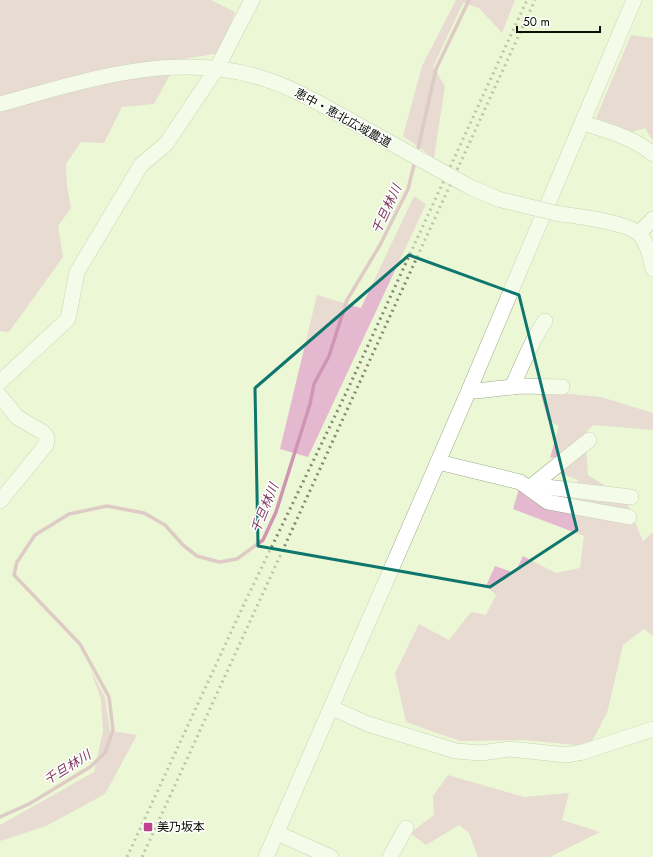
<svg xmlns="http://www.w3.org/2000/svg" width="653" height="857" font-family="Jost,'Noto Sans JP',sans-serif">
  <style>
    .green { fill: #e4b8ce }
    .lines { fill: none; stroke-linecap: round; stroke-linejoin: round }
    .stream { stroke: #d195b4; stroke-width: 3.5 }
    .minor-casing { stroke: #a0ab8b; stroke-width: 16 }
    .minor { stroke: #fff; stroke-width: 15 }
    .rail { stroke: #828a73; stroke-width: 3; stroke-dasharray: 2 4; stroke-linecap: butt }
    .minor-bridge-casing { stroke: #a0ab8b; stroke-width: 16; stroke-linecap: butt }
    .minor-bridge { stroke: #fff; stroke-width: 15 }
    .marked { fill: none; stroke: #0f766e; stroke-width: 3; stroke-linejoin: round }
    .poi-dot { fill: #c0418e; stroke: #fff; stroke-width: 1.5 }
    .labels { text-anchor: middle; stroke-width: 3; stroke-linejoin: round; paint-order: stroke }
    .street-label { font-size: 12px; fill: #0c0f05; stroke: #fff }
    .poi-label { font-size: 12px; fill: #0c0f05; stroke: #fff; text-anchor: start }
    .water-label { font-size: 13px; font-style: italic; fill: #7f3761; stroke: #fff }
  </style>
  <rect width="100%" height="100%" fill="#ebf7d5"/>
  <!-- green -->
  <g class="green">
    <path d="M0,0H211L235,12L220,53L178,60L154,104L122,107L104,143L81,142L66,164L67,186L71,208L58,226L63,257L9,332L0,331Z"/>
    <path d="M456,0H515L502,33L479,8L463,3L433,67L445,86L434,158L403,136L422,66Z"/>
    <path d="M631,35L653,38V141L645,128L629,133L596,118Z"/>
    <path d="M414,196L426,204L308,457L280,449L317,295L361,308Z"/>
    <path d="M540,391L601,397L653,413V430L593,425L565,455L550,458L559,426L548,420Z"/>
    <path d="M586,446L588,475L625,498L643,541L653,532V636L644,629L623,645L607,713L592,741L576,745L524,740L460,741L406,722L395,673L419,624L449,640L471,612L486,615L496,595L486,586L495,566L515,573L523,556L556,573L580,568L584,536L513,509L519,489L568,507L578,480L560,473Z"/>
    <path d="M91,671L105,697L110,731L137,735L105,794L46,826L0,841V825L94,772L103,731L101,699Z"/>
    <path d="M448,775L524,797L569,793L562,820L600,832L550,857H478L469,833L459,825L426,845L410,833L434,815L433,796Z"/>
  </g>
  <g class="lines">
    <!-- stream -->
    <g class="stream">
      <path d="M417,153L436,69L469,0"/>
      <path d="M0,817L29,804L90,767L105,753L113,730L109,697L80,644L14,575L17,562L35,535L69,514L107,506L144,513L165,525L183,545L197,556L219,562L237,559L263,540L276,512L310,404L314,384L329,356L347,300L380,245L408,189L415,161"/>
    </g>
    <defs>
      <g id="minor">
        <path d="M0,104C84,81 168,52 255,76C288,85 317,102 346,118"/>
        <path d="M583,123C607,131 633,137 653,154"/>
        <path d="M555,213C573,216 628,222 639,234C648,243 650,257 653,269"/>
        <path d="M639,233L653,219"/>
        <path d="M0,382L68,319L77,272L141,165L166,144L217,68L252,0"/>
        <path d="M512,387C523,364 530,343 545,321"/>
        <path d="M470,388L476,391L521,386L562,387"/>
        <path d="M0,396L17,417L44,433L47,438L46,445L0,501"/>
        <path d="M589,440L529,488L546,487L631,497"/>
        <path d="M438,462L520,482L548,502L629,517"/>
        <path d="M332,708L368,724L456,751L481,753L510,749L566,755L583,752L653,729"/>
        <path d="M277,833L331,857"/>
        <path d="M266,857L470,388L634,0"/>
        <path d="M390,857L406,828"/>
      </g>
    </defs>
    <!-- minor casing -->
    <use href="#minor" class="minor-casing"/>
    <!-- minor -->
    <use href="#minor" class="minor"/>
    <!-- rail -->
    <g class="rail">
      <path d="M127,857L245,602L347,391L527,0"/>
      <path d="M142,857L535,0"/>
    </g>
    <defs>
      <path id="minor-bridge" d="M346,118L470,187L498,199L555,213"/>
    </defs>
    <!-- minor-bridge casing -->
    <use href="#minor-bridge" class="minor-bridge-casing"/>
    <!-- minor-bridge -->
    <use href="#minor-bridge" class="minor-bridge"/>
  </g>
  <!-- marked area -->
  <path d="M0 0H653V857H0ZM409,255L519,295L577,530L490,587L258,546L255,388Z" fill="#ebf7d5" fill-opacity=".55" fill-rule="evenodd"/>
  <path class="marked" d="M409,255L519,295L577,530L490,587L258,546L255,388Z"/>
  <!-- markers -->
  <rect class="poi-dot" x="143" y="822" width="10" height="10" rx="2"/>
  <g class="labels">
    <!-- street labels -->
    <g class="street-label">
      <text transform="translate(343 118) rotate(29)" y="4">恵中・恵北広域農道</text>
    </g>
    <!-- poi labels -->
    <g class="poi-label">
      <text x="157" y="831">美乃坂本</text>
    </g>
    <!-- water labels -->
    <g class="water-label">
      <text transform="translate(386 209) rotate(-65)" y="5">千旦林川</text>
      <text transform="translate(264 508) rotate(-68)" y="5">千旦林川</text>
      <text transform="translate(67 767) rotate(-32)" y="5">千旦林川</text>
    </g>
  </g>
  <!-- scale -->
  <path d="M517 26v6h83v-6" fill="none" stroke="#0c0f05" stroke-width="2"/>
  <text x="523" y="26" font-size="12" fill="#0c0f05" stroke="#ffffff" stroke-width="3" paint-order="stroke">50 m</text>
</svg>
